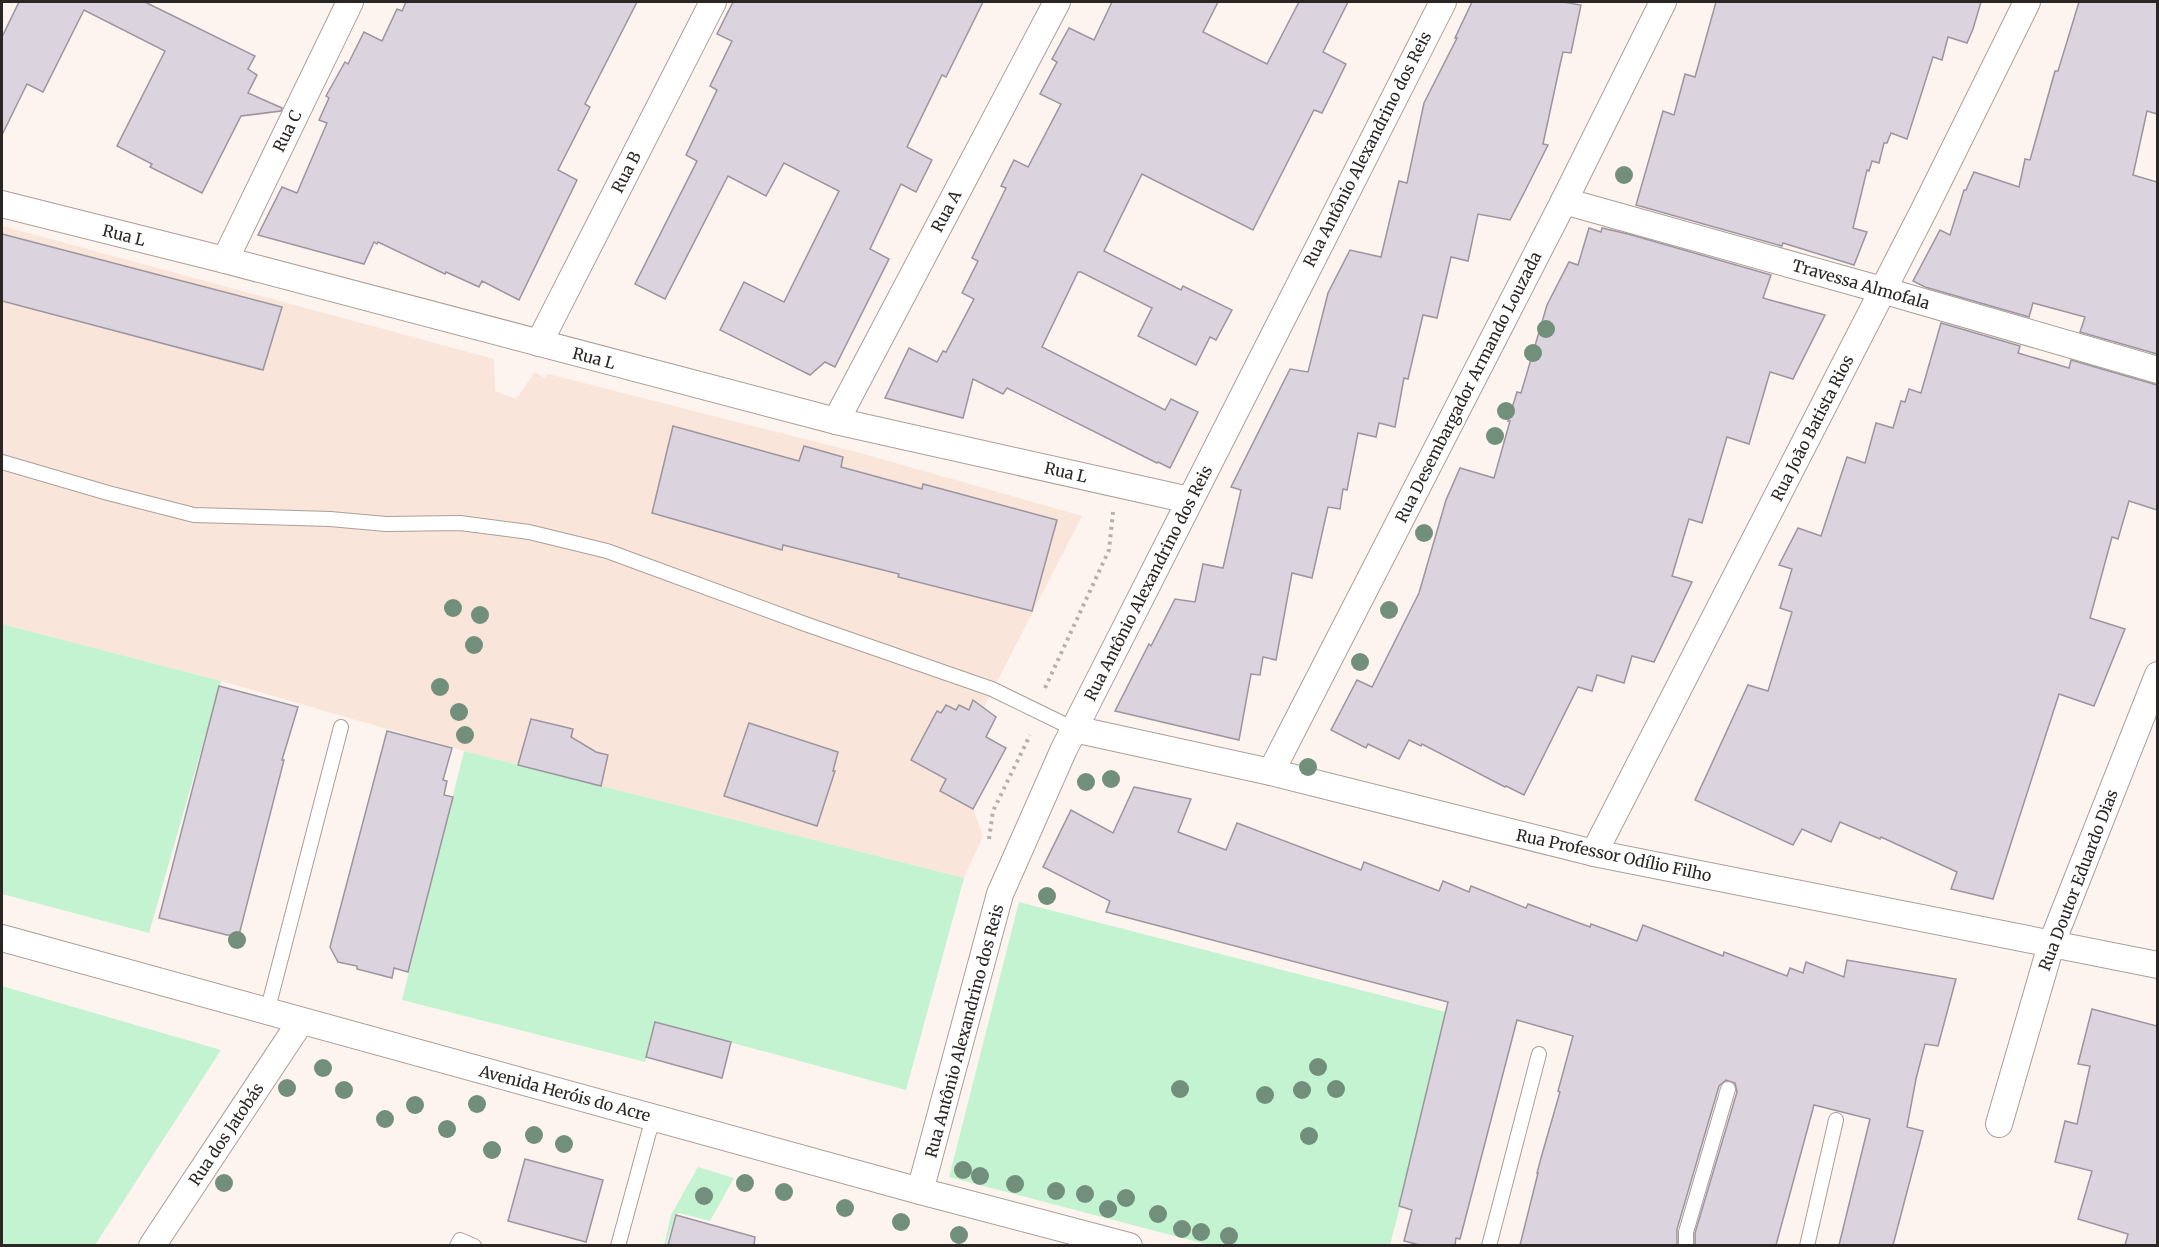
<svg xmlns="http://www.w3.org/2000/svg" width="2159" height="1247" font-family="Merriweather,serif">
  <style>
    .built { fill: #f9e5da }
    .green { fill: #c4f3d1 }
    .building { fill: #dbd3de; stroke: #9c959f; stroke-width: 1.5 }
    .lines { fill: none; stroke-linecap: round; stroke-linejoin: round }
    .service-casing { stroke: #aa9f98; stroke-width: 16 }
    .minor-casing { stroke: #aa9f98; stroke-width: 28 }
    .path { stroke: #b7afab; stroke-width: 4; stroke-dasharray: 3 4.5; stroke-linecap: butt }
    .service { stroke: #fff; stroke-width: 14 }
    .minor { stroke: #fff; stroke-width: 26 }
    .tree { fill: #728f7b }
    .labels { text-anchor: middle; stroke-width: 6; stroke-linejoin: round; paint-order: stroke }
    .street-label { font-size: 16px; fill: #2a2623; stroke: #fff }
  </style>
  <rect width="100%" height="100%" fill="#fef4ef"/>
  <!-- built -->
  <path class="built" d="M2,226L494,359L495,391L516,399L535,372L544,378L548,374L864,454L1082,516L984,707L986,709L984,713L995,718L986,737L1006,748L973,808L983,836L964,878L464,751L221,681L2,624Z"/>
  <!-- green -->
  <g class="green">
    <path d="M2,624L221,681L149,933L2,894Z"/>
    <path d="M464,751L964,878L906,1090L656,1022L645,1062L402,1000Z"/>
    <path d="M1019,902L1450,1013L1390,1245H1209L949,1177Z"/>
    <path d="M2,986L221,1050L95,1245H2Z"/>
    <path d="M698,1167L734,1178L710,1221L679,1213L675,1215L666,1245H664L671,1215Z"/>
  </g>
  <!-- building -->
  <g class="building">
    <path d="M19,2H145L255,56L248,69L257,75L248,93L282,108L281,111L241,116L202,193L150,167L152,164L117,146L165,51L84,10L43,92L27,84L2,135V37Z"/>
    <path d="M406,2H637L585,104L590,107L558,170L577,180L519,300L482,281L479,287L446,272L445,274L378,242L377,244L374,242L364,264L258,235L282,187L297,193L327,123L319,120L329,98L326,96L345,62L348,64L364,32L382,41L397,9L402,11Z"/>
    <path d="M733,2H983L946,77L942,75L907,147L932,160L916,192L901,184L870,249L889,259L835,367L825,362L810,375L720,330L744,282L784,302L839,191L784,163L766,196L728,176L665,299L635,284L697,161L686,155L717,90L710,86L732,41L717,34Z"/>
    <path d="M1112,2H1218L1203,32L1267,64L1299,2H1348L1323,52L1346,64L1322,113L1314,110L1253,230L1142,174L1104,251L1181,290L1183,286L1232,310L1216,340L1210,337L1196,365L1138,336L1152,308L1081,272H1078L1042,347L1165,410L1171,399L1198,412L1170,468L1158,462L1157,463L1007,388L1003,394L973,379L963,418L885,398L909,348L937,362L943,351L946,352L974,299L962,293L978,261L972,258L1006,188L1001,186L1014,160L1028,167L1061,104L1040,94L1057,62L1052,59L1069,28L1094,40Z"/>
    <path d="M1472,2H1563L1581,5L1571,53L1563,52L1560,65L1543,144L1548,145L1526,189L1510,220L1478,214L1468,261L1451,257L1437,318L1423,315L1408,379L1404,378L1395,427L1379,423L1376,437L1358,433L1347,490L1343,489L1340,509L1328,507L1312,578L1292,573L1276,660L1263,657L1260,675L1251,674L1239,740L1115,711L1149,644L1151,646L1175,599L1195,602L1203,564L1223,568L1241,490L1231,487L1290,369L1308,372L1328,293L1350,250L1381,257L1399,181L1407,183L1424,103L1457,38H1455Z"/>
    <path d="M1716,2H1981L1973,29L1967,43L1948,37L1942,60L1933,57L1907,139L1891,133L1887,143H1884L1879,163L1872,161L1869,171L1867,170L1853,228L1867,232L1854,265L1783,243L1782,246L1636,205L1663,111L1674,115L1685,74L1695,77Z"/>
    <path d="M2079,2H2157V114L2147,111L2133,175L2157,182V354L2080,332L2085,317L2033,303L2029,317L1925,287L1913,281L1940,230L1950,235L1964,190H1966L1974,172L2019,187L2025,159L2030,160L2055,71H2058Z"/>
    <path d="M1589,228L1601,232L1602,228L1628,234L1771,275L1763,298L1825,315L1793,379L1770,372L1749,444L1727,437L1702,523L1689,519L1672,576L1692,582L1654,662L1632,656L1624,683L1597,675L1592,691L1578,687L1524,795L1506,786L1505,787L1422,744L1421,746L1409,740L1399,759L1368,744L1366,748L1331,730L1357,680L1372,687L1419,593L1446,500L1460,468L1494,478L1510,421H1508L1517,392L1521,393L1547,305L1569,262L1578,265Z"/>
    <path d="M2,234L282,307L263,370L2,301Z"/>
    <path d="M1941,323L2020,346L2018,353L2069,368L2071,360L2157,385V510L2129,501L2118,539L2112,537L2090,618L2125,629L2094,706L2059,694L1993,899L1951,889L1957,872L1881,837L1880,839L1840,822L1831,842L1802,829L1793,845L1695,800L1748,685L1768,691L1792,612L1780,608L1792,569L1779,565L1798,528L1821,536L1847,457L1865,463L1876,423L1893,428L1901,401L1905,402L1909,389L1921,393Z"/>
    <path d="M673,426L799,461L804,446L843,457L841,467L922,489L923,484L1057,520L1032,611L898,577L899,574L783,545L782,550L652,513Z"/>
    <path d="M219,686L298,707L282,760H284L239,935H227L159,918Z"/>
    <path d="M973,700L996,717L986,737L1006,748L973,809L940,791L946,779L911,760L937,711L941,713L946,705L956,710L959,705L969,710Z"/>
    <path d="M531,719L573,729L571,737L596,752L608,755L601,786L518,765Z"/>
    <path d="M749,723L838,752L833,771H835L817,826L724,796Z"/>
    <path d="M387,731L452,748L443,780L447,781L444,795L453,797L419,929L408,972L394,968L392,978L357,969V966L338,962L330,947Z"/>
    <path d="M1134,787L1191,799L1178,832L1226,850L1237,823L1361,870L1364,862L1439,891L1443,881L1469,892L1471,886L1526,908L1528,904L1590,927L1591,924L1637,941L1643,925L1723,956L1724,952L1787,976L1790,968L1803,973L1806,962L1844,977L1847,960L1956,979L1938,1046L1925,1044L1916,1079L1907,1127L1923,1131L1893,1245H1839L1870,1119L1814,1105L1776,1245H1695V1233L1737,1092L1735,1083L1726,1080L1719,1086L1677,1229V1245H1520L1538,1173H1537L1541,1158L1560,1092L1558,1091L1573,1036L1517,1020L1460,1239L1456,1238L1455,1245H1420L1404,1241L1412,1210L1399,1206L1448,1002L1106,912L1110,901L1043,867L1071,810L1113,833Z"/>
    <path d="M2092,1009L2157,1026V1245H2125L2128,1234L2078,1219L2092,1171L2055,1162L2065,1121L2077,1124L2090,1066L2078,1064Z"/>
    <path d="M655,1022L731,1042L722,1078L646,1057Z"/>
    <path d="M525,1159L603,1180L586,1242L508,1221Z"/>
    <path d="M676,1215L755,1237L754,1245H668Z"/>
  </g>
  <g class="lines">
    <defs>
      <g id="service">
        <path d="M2,462L108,493L194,515L330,519L386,524L460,523L529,532L607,551L808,625L992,689L1074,729"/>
        <path d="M267,1012L341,727"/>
        <path d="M457,1246L460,1240L474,1246"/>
        <path d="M618,1246L649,1132L656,1118"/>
        <path d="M1489,1246L1539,1054"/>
        <path d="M1686,1246V1232L1728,1089"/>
        <path d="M1807,1246L1836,1120"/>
      </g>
      <g id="minor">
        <path d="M1564,201L1882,290L2158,370"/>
        <path d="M2,204L225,260L836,421L1189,500"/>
        <path d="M225,260L350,2"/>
        <path d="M539,343L713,2"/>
        <path d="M836,421L1057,2"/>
        <path d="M1074,729L1271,772L1594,853L2158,965"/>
        <path d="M1271,772L1564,201L1663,2"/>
        <path d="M1594,853L1924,210L2027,2"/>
        <path d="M2,938L920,1191L1129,1246"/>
        <path d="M1999,1124L2051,945L2158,675"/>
        <path d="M920,1191L1000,894L1064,749L1443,2"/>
        <path d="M152,1246L301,1021"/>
      </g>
    </defs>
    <!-- service casing -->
    <use href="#service" class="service-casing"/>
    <!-- minor casing -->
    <use href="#minor" class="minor-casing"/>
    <!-- path -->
    <g class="path">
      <path d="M1045,688L1109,550L1113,512"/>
      <path d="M989,839L993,811L1030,735"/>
    </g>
    <!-- service -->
    <use href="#service" class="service"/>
    <!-- minor -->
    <use href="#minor" class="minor"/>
  </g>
  <!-- trees -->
  <g class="tree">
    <circle cx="1624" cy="175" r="9"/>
    <circle cx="1546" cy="329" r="9"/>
    <circle cx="1533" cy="353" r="9"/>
    <circle cx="1506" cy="411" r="9"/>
    <circle cx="1495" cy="436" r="9"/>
    <circle cx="1424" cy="533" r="9"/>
    <circle cx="453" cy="608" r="9"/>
    <circle cx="1389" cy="610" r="9"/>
    <circle cx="480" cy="615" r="9"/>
    <circle cx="474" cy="645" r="9"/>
    <circle cx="1360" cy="662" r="9"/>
    <circle cx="440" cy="687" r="9"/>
    <circle cx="459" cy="712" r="9"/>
    <circle cx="465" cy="735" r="9"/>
    <circle cx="1308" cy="767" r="9"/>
    <circle cx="1111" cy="779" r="9"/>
    <circle cx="1086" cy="782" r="9"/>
    <circle cx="1047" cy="896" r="9"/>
    <circle cx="237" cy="940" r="9"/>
    <circle cx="1318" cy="1067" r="9"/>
    <circle cx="323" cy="1068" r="9"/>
    <circle cx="287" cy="1088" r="9"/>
    <circle cx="1180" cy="1089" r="9"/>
    <circle cx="1336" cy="1089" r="9"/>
    <circle cx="344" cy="1090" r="9"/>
    <circle cx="1302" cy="1090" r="9"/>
    <circle cx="1265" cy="1095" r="9"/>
    <circle cx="477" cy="1104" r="9"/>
    <circle cx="415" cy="1105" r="9"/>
    <circle cx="385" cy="1119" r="9"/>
    <circle cx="447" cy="1129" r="9"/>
    <circle cx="534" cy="1135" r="9"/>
    <circle cx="1309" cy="1136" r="9"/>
    <circle cx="564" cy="1144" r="9"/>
    <circle cx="492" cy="1150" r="9"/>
    <circle cx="963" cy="1170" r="9"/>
    <circle cx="980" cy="1176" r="9"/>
    <circle cx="224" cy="1183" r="9"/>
    <circle cx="745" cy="1183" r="9"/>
    <circle cx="1015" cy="1184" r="9"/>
    <circle cx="1056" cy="1191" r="9"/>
    <circle cx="784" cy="1192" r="9"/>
    <circle cx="1085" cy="1194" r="9"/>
    <circle cx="704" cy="1196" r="9"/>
    <circle cx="1126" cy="1198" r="9"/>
    <circle cx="845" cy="1208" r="9"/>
    <circle cx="1108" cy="1209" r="9"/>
    <circle cx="1158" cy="1214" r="9"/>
    <circle cx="901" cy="1222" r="9"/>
    <circle cx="1182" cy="1229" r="9"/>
    <circle cx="1201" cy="1232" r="9"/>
    <circle cx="959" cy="1235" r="9"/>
    <circle cx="1229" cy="1236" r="9"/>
  </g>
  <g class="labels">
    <!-- street labels -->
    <g class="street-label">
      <text transform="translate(287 131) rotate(-64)" y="6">Rua C</text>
      <text transform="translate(1367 149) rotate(-63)" y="6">Rua Antônio Alexandrino dos Reis</text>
      <text transform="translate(626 172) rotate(-63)" y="6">Rua B</text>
      <text transform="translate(946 211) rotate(-62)" y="6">Rua A</text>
      <text transform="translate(124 235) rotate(14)" y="6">Rua L</text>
      <text transform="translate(1861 284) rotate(16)" y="6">Travessa Almofala</text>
      <text transform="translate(594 358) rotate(15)" y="6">Rua L</text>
      <text transform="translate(1468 387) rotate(-63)" y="6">Rua Desembargador Armando Louzada</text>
      <text transform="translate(1812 428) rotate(-63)" y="6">Rua João Batista Rios</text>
      <text transform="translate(1066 472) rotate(13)" y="6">Rua L</text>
      <text transform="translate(1148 583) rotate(-63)" y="6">Rua Antônio Alexandrino dos Reis</text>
      <text transform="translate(1614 855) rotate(12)" y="6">Rua Professor Odílio Filho</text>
      <text transform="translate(2078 880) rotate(-69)" y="6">Rua Doutor Eduardo Dias</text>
      <text transform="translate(964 1031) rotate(-75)" y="6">Rua Antônio Alexandrino dos Reis</text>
      <text transform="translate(565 1093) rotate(15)" y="6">Avenida Heróis do Acre</text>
      <text transform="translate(226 1134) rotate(-56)" y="6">Rua dos Jatobás</text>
    </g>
  </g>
  <!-- border -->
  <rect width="2159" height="1247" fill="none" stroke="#2a2623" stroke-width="6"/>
</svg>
